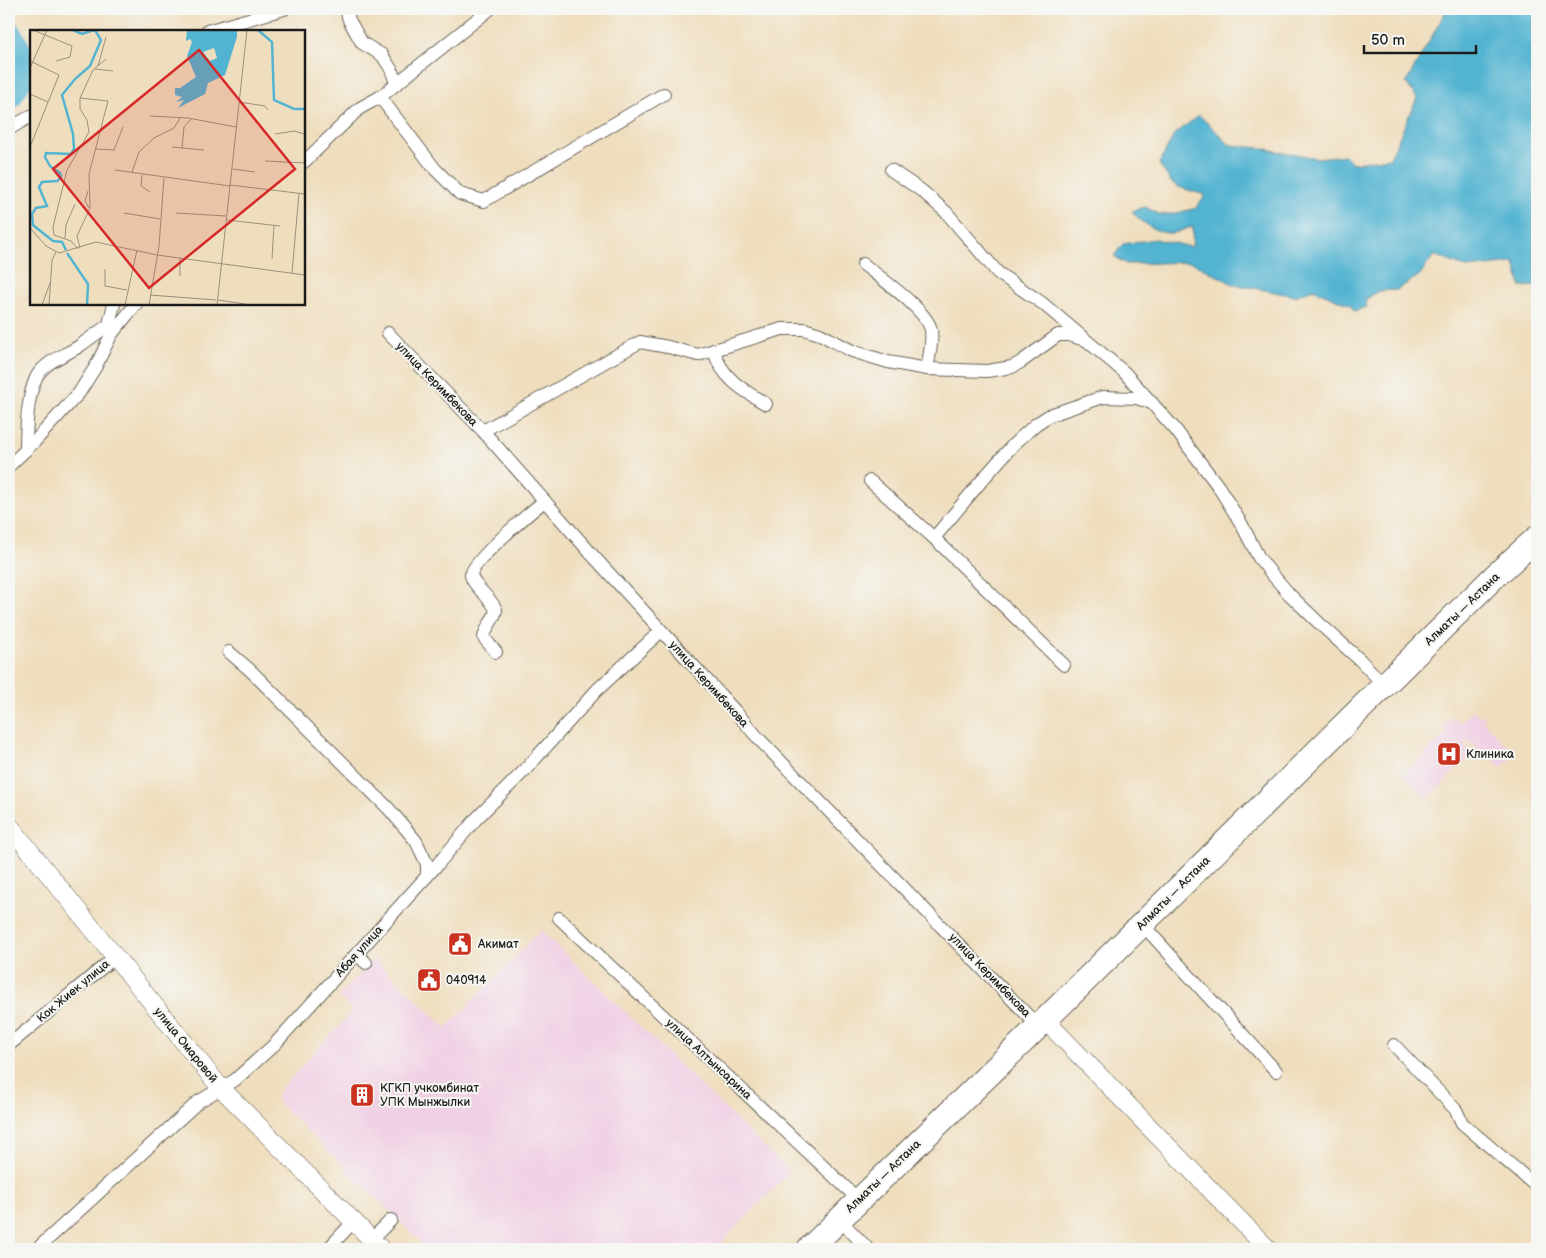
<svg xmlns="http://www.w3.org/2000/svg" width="1546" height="1258" font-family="'Balsamiq Sans',sans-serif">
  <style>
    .built { fill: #f0d0e4 }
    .water { fill: #53b4d1; stroke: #386876 }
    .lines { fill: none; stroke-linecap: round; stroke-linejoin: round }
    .river { stroke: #53b4d1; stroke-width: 28 }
    .street-casing { stroke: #666055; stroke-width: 14 }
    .secondary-casing { stroke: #666055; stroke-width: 19 }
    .highway-casing { stroke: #666055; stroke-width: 26 }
    .street { stroke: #fff; stroke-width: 12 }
    .secondary { stroke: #fff; stroke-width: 18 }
    .highway { stroke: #fff; stroke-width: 24 }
    .labels { text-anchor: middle; stroke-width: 4; stroke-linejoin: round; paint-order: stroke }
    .street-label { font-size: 12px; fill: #1c1c1c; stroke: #f6f6f2 }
    .poi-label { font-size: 12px; fill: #1c1c1c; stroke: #f6f6f2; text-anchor: start }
    .inset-river { fill: none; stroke: #53b4d1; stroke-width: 2.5 }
    .inset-road { fill: none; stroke: #9b907d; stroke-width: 1 }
    .view { fill: #d62828; fill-opacity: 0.15; stroke: #d62828; stroke-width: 2.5 }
    .inset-edge { fill: none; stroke: #1c1c1c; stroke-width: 2.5 }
  </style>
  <rect width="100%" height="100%" fill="#f6f6f2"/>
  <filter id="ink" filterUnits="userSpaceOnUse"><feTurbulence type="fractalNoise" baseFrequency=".02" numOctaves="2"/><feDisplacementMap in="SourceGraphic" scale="10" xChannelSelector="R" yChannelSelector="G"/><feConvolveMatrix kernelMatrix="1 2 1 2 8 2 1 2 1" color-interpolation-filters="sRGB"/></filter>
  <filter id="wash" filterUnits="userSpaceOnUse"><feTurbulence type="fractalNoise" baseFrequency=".0096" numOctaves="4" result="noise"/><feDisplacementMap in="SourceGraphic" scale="20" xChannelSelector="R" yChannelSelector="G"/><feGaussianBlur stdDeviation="1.12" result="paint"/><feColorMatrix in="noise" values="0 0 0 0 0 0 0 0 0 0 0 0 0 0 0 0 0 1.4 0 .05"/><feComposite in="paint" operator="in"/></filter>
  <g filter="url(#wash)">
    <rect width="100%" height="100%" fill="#efdebe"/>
    <!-- built -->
    <g class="built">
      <path d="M1473,709L1480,717L1482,715L1485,718L1483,721L1515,754L1501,768L1482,748L1479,750L1468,740L1464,745L1473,754L1427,799L1403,775L1447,733L1442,727L1453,717L1459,723Z"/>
      <path d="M541,930L790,1172L715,1249H428L278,1102L276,1098L278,1092L350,1014L351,1009L338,996L374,959L446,1028Z"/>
    </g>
    <!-- water -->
    <path class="water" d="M1447,9H1537V286L1521,287L1515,263L1467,268L1434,255L1420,275L1397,290L1378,291L1365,300L1367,307L1354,311L1350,305L1313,289L1295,296L1233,284L1191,262L1126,264L1114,256L1123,244L1155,239L1192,247L1193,227C1186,228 1180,232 1173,233C1159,235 1140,222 1132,211L1145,207L1161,215L1177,213L1196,208L1205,195L1178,187L1171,182L1159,164L1174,135L1199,115L1230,145L1260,148L1317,158L1345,155L1352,163L1390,158L1417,98L1406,83Z"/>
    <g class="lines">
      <!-- river -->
      <path class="river" d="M9,35L26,67L9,95"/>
    </g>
  </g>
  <g filter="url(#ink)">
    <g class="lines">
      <defs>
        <g id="street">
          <path d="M346,9L349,20L362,43L382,55L391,69L396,83"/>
          <path d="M207,31L284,9"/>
          <path d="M380,97L435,169L460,194L484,201L664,94"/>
          <path d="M9,129L31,116"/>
          <path d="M304,162L360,108L380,97L490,9"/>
          <path d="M891,170L922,191L946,212L998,273L1042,303L1124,372L1175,429L1218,486L1242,525L1259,558L1271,573L1289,594L1320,624L1360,660L1384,685"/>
          <path d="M863,264C879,277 927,310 931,330C933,342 929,357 927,369"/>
          <path d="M111,332L110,320L114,304"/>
          <path d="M388,333L483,431L595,558L735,711L759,739L1038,1026"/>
          <path d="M714,350C720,377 744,391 766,404"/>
          <path d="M483,431L640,342L668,347L698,355L782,329H804L820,334L852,351L888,362L927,369L987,371L1012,367L1021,362L1058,335H1069L1082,339"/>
          <path d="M26,450C26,428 27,395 37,376C45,362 65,355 78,347C89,339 100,331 110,324"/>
          <path d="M9,466L35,441L79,393L96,366L111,335L136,304"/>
          <path d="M870,481L934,538L1064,665"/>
          <path d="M934,538L983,479L1013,445L1036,424L1050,415L1103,397L1137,398L1152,403"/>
          <path d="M229,652L250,670L389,809L416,841L427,864V876"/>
          <path d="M496,652L484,638C485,627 494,621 496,610C492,598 473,587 471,575C469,564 532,511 544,501"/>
          <path d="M559,918L859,1200"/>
          <path d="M1142,924L1276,1071"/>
          <path d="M357,954L366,963"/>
          <path d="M9,1045L115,957"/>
          <path d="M1394,1045L1456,1110L1462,1123L1537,1187"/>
          <path d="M839,1219L868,1249"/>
          <path d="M371,1240L391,1220"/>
          <path d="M37,1249L198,1102L235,1080L274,1045L437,865L476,819L525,770L597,690L661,631"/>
          <path d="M328,1249L354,1221"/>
        </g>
        <g id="secondary">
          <path d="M9,825L220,1087L381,1249"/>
          <path d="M1045,1020L1268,1249"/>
        </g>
        <path id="highway" d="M809,1249L1045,1020L1495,576L1537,538"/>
      </defs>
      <!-- street casing -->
      <use href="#street" class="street-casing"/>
      <!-- secondary casing -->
      <use href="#secondary" class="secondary-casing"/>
      <!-- highway casing -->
      <use href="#highway" class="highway-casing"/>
      <!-- street -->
      <use href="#street" class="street"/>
      <!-- secondary -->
      <use href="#secondary" class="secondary"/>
      <!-- highway -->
      <use href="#highway" class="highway"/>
    </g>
  </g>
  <!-- icons -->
  <defs>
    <symbol id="hospital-square" viewBox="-11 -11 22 22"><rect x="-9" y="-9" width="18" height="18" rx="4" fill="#c8321e" stroke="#f6f6f2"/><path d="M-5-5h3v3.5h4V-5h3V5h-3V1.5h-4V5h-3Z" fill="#fff"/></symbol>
    <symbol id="civic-square" viewBox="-11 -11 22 22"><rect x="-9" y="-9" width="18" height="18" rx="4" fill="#c8321e" stroke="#f6f6f2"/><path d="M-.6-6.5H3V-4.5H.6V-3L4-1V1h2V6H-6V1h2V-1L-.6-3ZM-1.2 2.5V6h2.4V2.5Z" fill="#fff"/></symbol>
    <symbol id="building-square" viewBox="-11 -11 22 22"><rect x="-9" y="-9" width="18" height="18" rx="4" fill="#c8321e" stroke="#f6f6f2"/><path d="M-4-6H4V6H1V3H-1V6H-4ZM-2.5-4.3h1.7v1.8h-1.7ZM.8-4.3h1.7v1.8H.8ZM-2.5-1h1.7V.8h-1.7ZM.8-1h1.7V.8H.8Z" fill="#fff"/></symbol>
  </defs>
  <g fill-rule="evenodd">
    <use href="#hospital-square" x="1435" y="740" width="28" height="28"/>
    <use href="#civic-square" x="446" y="930" width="28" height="28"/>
    <use href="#civic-square" x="415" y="966" width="28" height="28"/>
    <use href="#building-square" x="348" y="1081" width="28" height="28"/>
  </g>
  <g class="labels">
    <!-- street labels -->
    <g class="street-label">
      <text transform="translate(437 384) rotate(46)" y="4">улица Керимбекова</text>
      <text transform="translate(1462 609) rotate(-44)" y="4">Алматы — Астана</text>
      <text transform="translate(709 684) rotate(48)" y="4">улица Керимбекова</text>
      <text transform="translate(1173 893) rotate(-45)" y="4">Алматы — Астана</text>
      <text transform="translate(359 951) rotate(-48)" y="4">Абая улица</text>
      <text transform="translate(990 975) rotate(46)" y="4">улица Керимбекова</text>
      <text transform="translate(73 991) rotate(-40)" y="4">Кок Жиек улица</text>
      <text transform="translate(186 1045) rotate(51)" y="4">улица Омаровой</text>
      <text transform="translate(709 1059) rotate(43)" y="4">улица Алтынсарина</text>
      <text transform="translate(883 1176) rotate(-44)" y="4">Алматы — Астана</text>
    </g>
    <!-- poi labels -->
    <g class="poi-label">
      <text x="1466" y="758">Клиника</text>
      <text x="478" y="948">Акимат</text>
      <text x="446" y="984">040914</text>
      <text x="380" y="1092">КГКП учкомбинат<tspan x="380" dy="14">УПК Мынжылки</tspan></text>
    </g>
  </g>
  <!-- overview -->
  <g transform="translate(30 30)">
    <rect width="275" height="275" fill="#efdebe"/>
    <path d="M157,0H207V7L195,45L178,53L175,64L148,78L154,70L146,72L152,67L145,65V58H150L166,47L157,26L162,12L160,9L156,11ZM184,18L187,28L180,31L173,22Z" fill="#53b4d1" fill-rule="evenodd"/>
    <path class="inset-river" d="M43,0L52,4L64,0M228,0L242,12L244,70L264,79H275M36,220L32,212L23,211L3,195L2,184L6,178L17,176L9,157L12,152L27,151L31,148L30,143L20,136L15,127L16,123L41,124L44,119L43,104L32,65L45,49L60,36L71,10L65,0M37,223L58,254L57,275"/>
    <path class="inset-road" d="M3,0L42,16L40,27L26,31M0,31L29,45L0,117M68,36L76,7M0,38L17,0M65,39L83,41M0,64L18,72M209,72L235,76L238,80M120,86L158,88L206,97M245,104L264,101L275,104M142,117L174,120M152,118L154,97L161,89M66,119L84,120L93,97M235,131L275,133M203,139L225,142M85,140L200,156M102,142L109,122L124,108L144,98L150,88M112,145L111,156L120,162M200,155L275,164M58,161L55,171L59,178M94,183L130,189M146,183L196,186M197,190L250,196M0,198L16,216L29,223L66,212L127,225L275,245M35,208L36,195L45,174M50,218L47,206L60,178L59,144L78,71L50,68M48,219L41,211L24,205L23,197L37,140L59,102L57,90L50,79V68L63,40L76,29M242,229L244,195M75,239V256L97,260M262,243L269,163M150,246V228M120,265L186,270M188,270L221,275M12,275L20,253M19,275L22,230L26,222M95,275L107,220M119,275L129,216L134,148M187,275L217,0"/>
    <path class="view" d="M169,20L265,139L119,258L23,139Z"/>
    <rect width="275" height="275" class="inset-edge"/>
  </g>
  <!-- margin -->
  <rect width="1546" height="1258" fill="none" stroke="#f6f6f2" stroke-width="30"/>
  <!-- scale -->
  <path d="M1364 45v8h112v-8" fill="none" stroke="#1c1c1c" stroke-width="2.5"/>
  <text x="1371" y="45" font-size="15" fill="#1c1c1c" stroke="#f6f6f2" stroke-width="4" paint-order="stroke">50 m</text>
</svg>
